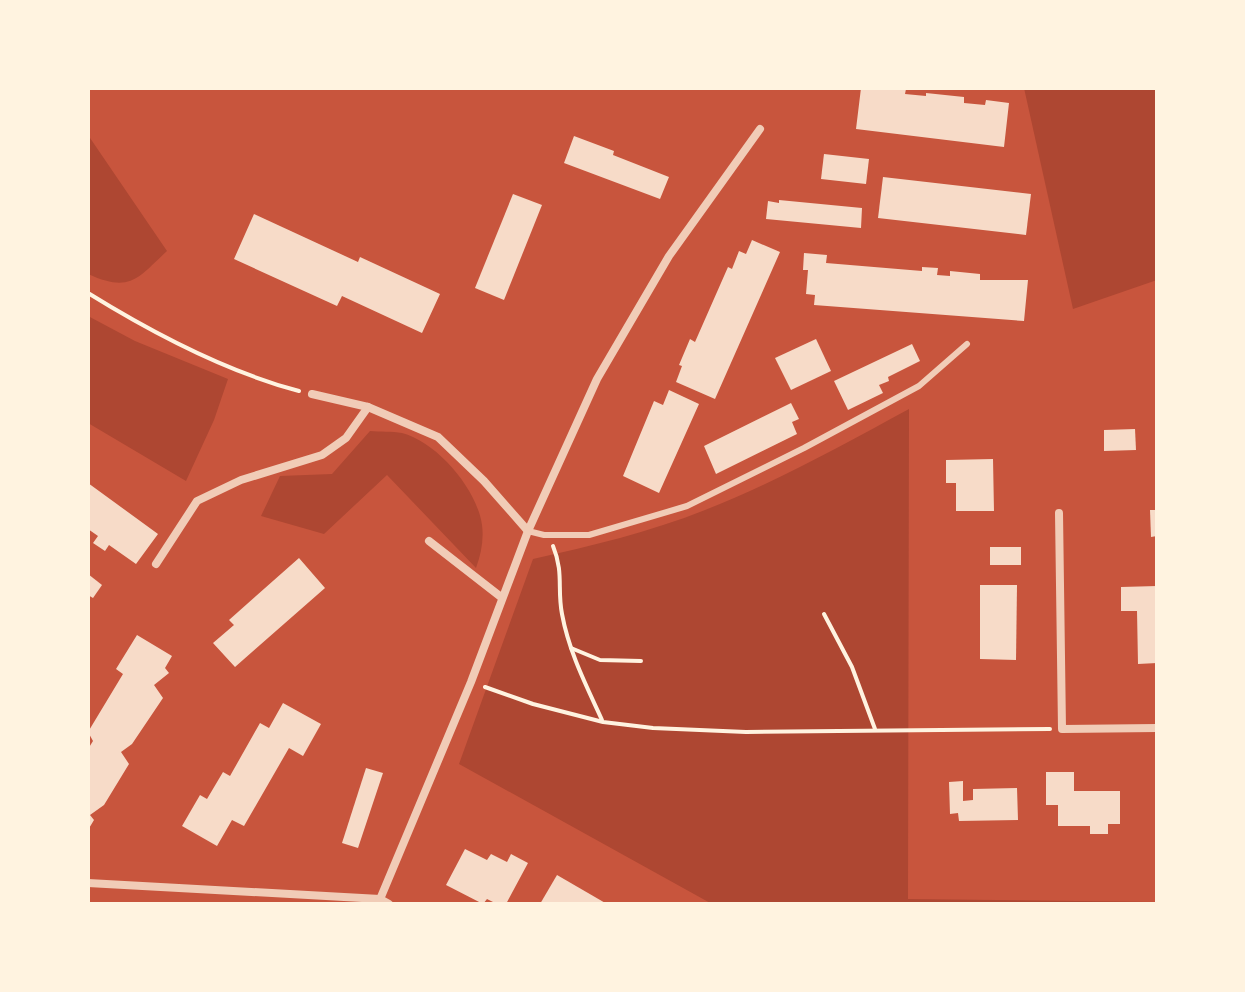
<svg xmlns="http://www.w3.org/2000/svg" width="1245" height="992" font-family="Bitter,serif">
  <style>
    .green { fill: #ae4732 }
    .building { fill: #f7dbc8 }
    .lines { fill: none; stroke-linecap: round; stroke-linejoin: round }
    .path { stroke: #fff3e0; stroke-width: 4 }
    .service { stroke: #f1ccb7; stroke-width: 6 }
    .minor { stroke: #f1ccb7; stroke-width: 8 }
  </style>
  <rect width="100%" height="100%" fill="#c8553d"/>
  <!-- green -->
  <g class="green">
    <path d="M1024,88H1157V280L1073,309Z"/>
    <path d="M88,135L167,251C137,279 130,293 88,274Z"/>
    <path d="M88,316L135,341L228,379L214,420L186,481L88,423Z"/>
    <path d="M909,409L908,899L1157,902V904H712L459,764L533,559C591,546 650,532 705,510C776,482 843,445 909,409Z"/>
    <path d="M370,431C380,432 392,431 402,433C437,442 477,489 482,525C484,540 481,554 476,568L387,475L324,534L261,516L280,476L332,474Z"/>
  </g>
  <!-- building -->
  <g class="building">
    <path d="M861,88H898L906,89L905,94L926,96V93L964,97V103L985,105L986,100L1009,103L1004,147L856,129Z"/>
    <path d="M574,136L614,151L613,155L669,177L660,199L564,163Z"/>
    <path d="M824,154L869,159L866,184L821,179Z"/>
    <path d="M883,177L1031,194L1026,235L878,218Z"/>
    <path d="M513,194L542,205L504,300L475,288Z"/>
    <path d="M779,200L862,208L861,228L766,219L768,201L779,203Z"/>
    <path d="M254,214L358,262L360,257L440,294L422,333L342,296L337,306L234,259Z"/>
    <path d="M752,240L780,252L715,399L676,382L682,366L679,365L690,339L695,342L728,267L732,269L739,251L746,254Z"/>
    <path d="M804,253L827,255L826,263L922,271V267L938,268L937,275L950,276V271L980,274V280H1028L1024,321L814,305L815,295L806,294L808,270H803Z"/>
    <path d="M816,339L831,371L791,390L775,358Z"/>
    <path d="M912,344L920,361L888,377L889,381L879,385L883,393L848,410L834,381Z"/>
    <path d="M669,390L699,404L659,493L623,476L654,401L663,405Z"/>
    <path d="M791,403L799,419L792,422L797,434L716,474L704,446Z"/>
    <path d="M1135,429L1136,450L1104,451V430Z"/>
    <path d="M993,459L994,511H956V483H946V460Z"/>
    <path d="M88,483L158,534L136,564L109,545L105,551L93,543L98,536L88,529Z"/>
    <path d="M1150,510H1157V536L1151,537Z"/>
    <rect x="990" y="547" width="31" height="18"/>
    <path d="M299,558L325,588L235,667L213,643L234,625L229,620Z"/>
    <path d="M88,574L102,585L93,598L88,595Z"/>
    <path d="M980,585H1017L1016,660L980,659Z"/>
    <path d="M1157,586V663L1138,664L1137,611H1121V587Z"/>
    <path d="M137,635L172,656L165,668L169,673L154,685L163,698L132,744L121,752L129,764L104,805L90,815L94,820L88,830V749L93,741L88,732L123,674L116,669Z"/>
    <path d="M283,703L321,724L303,756L289,748L244,826L232,820L217,846L182,826L200,795L207,799L223,772L230,776L260,723L269,728Z"/>
    <path d="M366,768L383,773L358,848L342,843Z"/>
    <path d="M1046,772H1074V791H1120V824H1108V834H1090V826H1058V805H1046Z"/>
    <path d="M963,781V801L973,800V789L1017,788L1018,820L959,821L958,813L950,814L949,782Z"/>
    <path d="M465,849L487,860L491,854L507,862L511,854L528,863L506,904H497L487,899L483,904L446,885Z"/>
    <path d="M557,875L607,904H540Z"/>
  </g>
  <g class="lines">
    <!-- path -->
    <g class="path">
      <path d="M88,293C151,332 227,372 299,391"/>
      <path d="M553,546C564,573 557,588 562,614C569,652 586,685 602,720"/>
      <path d="M824,614L852,667L875,729"/>
      <path d="M571,648L600,660L641,661"/>
      <path d="M485,687L533,704L603,722L653,728L746,732L1050,729"/>
    </g>
    <!-- service -->
    <path class="service" d="M528,531L544,535H589L687,506L804,448L919,386L967,344"/>
    <!-- minor -->
    <g class="minor">
      <path d="M312,394L368,407L438,437L484,481L528,531"/>
      <path d="M1059,513L1062,729L1157,728"/>
      <path d="M429,541L501,597"/>
      <path d="M156,564L197,501L241,480L322,455L346,438L368,407"/>
      <path d="M88,883L380,899L389,904"/>
      <path d="M378,904L471,682L528,531L597,379L669,256L760,129"/>
    </g>
  </g>
  <!-- border -->
  <rect width="1245" height="992" fill="none" stroke="#fff3e0" stroke-width="180"/>
</svg>
